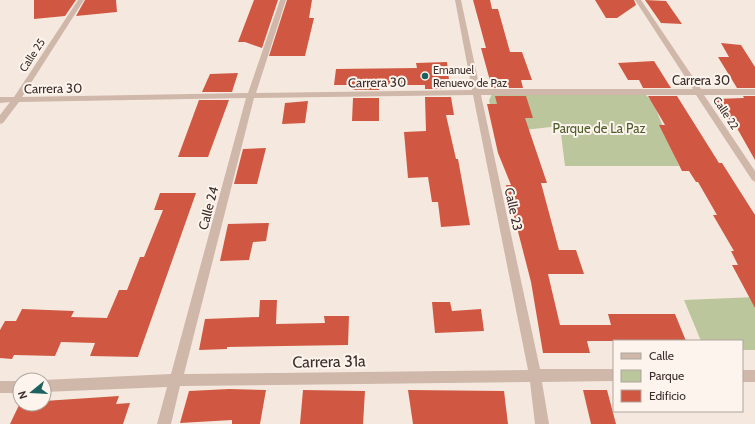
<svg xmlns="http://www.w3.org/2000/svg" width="755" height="424" font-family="Cabin,sans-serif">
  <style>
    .green { fill: #bcc69d }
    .building { fill: #d05842 }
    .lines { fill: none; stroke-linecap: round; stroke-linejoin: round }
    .minor { fill: #cfb7aa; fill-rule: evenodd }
    .poi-dot { fill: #1b6260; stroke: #fcf4ed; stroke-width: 1.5 }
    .labels { text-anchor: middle; stroke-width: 4; stroke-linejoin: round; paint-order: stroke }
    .far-street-label { font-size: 11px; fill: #3c2e2a; stroke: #fcf4ed }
    .far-poi-label { font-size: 11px; fill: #3c2e2a; stroke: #fcf4ed; text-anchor: start }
    .street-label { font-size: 13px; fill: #3c2e2a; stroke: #fcf4ed }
    .park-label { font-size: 13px; fill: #4f5d2b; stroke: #fcf4ed }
    .near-street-label { font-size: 16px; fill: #3c2e2a; stroke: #fcf4ed }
  </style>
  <rect width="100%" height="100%" fill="#f5e9df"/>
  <!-- green -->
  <g class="green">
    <path d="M494,90H641L653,102L679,166H565L560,126L496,133L489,100Z"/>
    <path d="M755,297V350H742V341H701L684,300Z"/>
  </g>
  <!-- building -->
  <g class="building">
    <path d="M34,0H76L65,16L34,19Z"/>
    <path d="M85,0H116L117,12L76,16Z"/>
    <path d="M254,0H278L262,48L245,42H238Z"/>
    <path d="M287,0H312L309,18H314L305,56H269Z"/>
    <path d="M473,0H490L492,9H498L510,52H522L532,80H521L523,88H492L481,48H486Z"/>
    <path d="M595,0H634L636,5L617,18H606Z"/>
    <path d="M645,0L666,1L682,24L661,23Z"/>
    <path d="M721,43L741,45L755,67V88H737L718,57H729Z"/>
    <path d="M654,61L671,88H643L639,80H628L618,63Z"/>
    <path d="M447,62L450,89H425V85H380L379,90H353V85H334L336,69L417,68L416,63Z"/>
    <path d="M238,73L232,92H202L210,74Z"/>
    <path d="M495,96H526L533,118H525L547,183H541L559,250H576L584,274H548L560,325H611L608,314H675L686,341H587L590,353H543L531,282L506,185H511L498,153L487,104H497Z"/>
    <path d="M648,96H677L719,163H722L755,215V308L732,265H738L731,251H734L713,215H717L698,182H696L689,171H682L659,125H665Z"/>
    <path d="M743,96H755V160L733,121H730L715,99L744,98Z"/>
    <path d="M425,97H451L454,115H446L456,159H458L470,225L441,227L438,202H432L428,177L408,178L404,132L426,131Z"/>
    <path d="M353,98H379V121H352Z"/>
    <path d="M199,100H229L208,157H178Z"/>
    <path d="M308,101L305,123L282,124L285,103Z"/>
    <path d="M266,148L257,184H234L243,149Z"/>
    <path d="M160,193H196L138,357L90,356L95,343L61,342L55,356L14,355L12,359L0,358V330L5,321H16L22,309L74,311L71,317L107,318L119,290H127L140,257H144L163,210H154Z"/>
    <path d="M269,223L266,241L253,242L249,260L220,261L228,224Z"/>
    <path d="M260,300H277L276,324L325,323L324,316H349L348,345L227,347V349L199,350L205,319L259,317Z"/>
    <path d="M432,302H450L452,311L481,309L484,331L435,333Z"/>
    <path d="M229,389L266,390L260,424H232V420L180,423L189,391Z"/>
    <path d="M303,390L365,391L363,424H300Z"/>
    <path d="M408,390L504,391L508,424H413Z"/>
    <path d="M583,390H607L616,424H591Z"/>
    <path d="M119,396L116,404L130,403L123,424H10L20,403L44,404V401Z"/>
  </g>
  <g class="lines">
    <!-- minor -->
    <g class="minor">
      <path d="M78,0H84L22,97L248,93L280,0H286L256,93L472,90L455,0H461L480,89H693L635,0H641L701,89H755V95H704L755,171V182L752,180L696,95H481L540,369H614V381L542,382L549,424H535L530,382L180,386L171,424H157L167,387L44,392L43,380L171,374L246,98L19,102L3,123L0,124V115L10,102L0,103V97H14ZM473,95L528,370L184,374L254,98Z"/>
      <rect x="742" y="370" width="13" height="12"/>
      <rect x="0" y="381" width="20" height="12"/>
    </g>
  </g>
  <!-- markers -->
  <circle class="poi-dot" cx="425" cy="76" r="4"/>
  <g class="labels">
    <!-- far-street labels -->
    <g class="far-street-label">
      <text transform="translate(32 55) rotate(-57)" y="4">Calle 25</text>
      <text transform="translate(726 113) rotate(57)" y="4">Calle 22</text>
    </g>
    <!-- far-poi labels -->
    <g class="far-poi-label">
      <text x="433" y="74">Emanuel<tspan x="433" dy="13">Renuevo de Paz</tspan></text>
    </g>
    <!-- street labels -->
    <g class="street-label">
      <text x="701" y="85">Carrera 30</text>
      <text transform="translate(377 82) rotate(-1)" y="5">Carrera 30</text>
      <text transform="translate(53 88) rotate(-1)" y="5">Carrera 30</text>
      <text transform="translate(208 208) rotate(-75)" y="5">Calle 24</text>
      <text transform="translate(514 209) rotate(78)" y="5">Calle 23</text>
    </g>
    <!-- park labels -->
    <g class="park-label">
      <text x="599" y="133">Parque de La Paz</text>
    </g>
    <!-- near-street labels -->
    <g class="near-street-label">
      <text transform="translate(329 361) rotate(-1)" y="6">Carrera 31a</text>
    </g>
  </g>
  <!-- legend -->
  <rect x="613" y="340" width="130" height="72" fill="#fcf4ed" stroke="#afa59f"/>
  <rect x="621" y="353" width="20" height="6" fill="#cfb7aa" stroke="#afa59f"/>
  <text x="649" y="360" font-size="12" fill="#3c2e2a">Calle</text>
  <rect x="621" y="370" width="20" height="12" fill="#bcc69d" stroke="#afa59f"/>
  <text x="649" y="380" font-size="12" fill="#3c2e2a">Parque</text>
  <rect x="621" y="390" width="20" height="12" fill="#d05842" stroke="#afa59f"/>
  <text x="649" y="400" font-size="12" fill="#3c2e2a">Edificio</text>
  <!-- north arrow -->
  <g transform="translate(32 392) rotate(252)"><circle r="19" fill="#fcf4ed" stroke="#afa59f"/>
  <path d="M0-3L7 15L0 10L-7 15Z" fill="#1b6260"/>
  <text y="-6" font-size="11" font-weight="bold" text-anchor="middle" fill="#3c2e2a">N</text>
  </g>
</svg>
